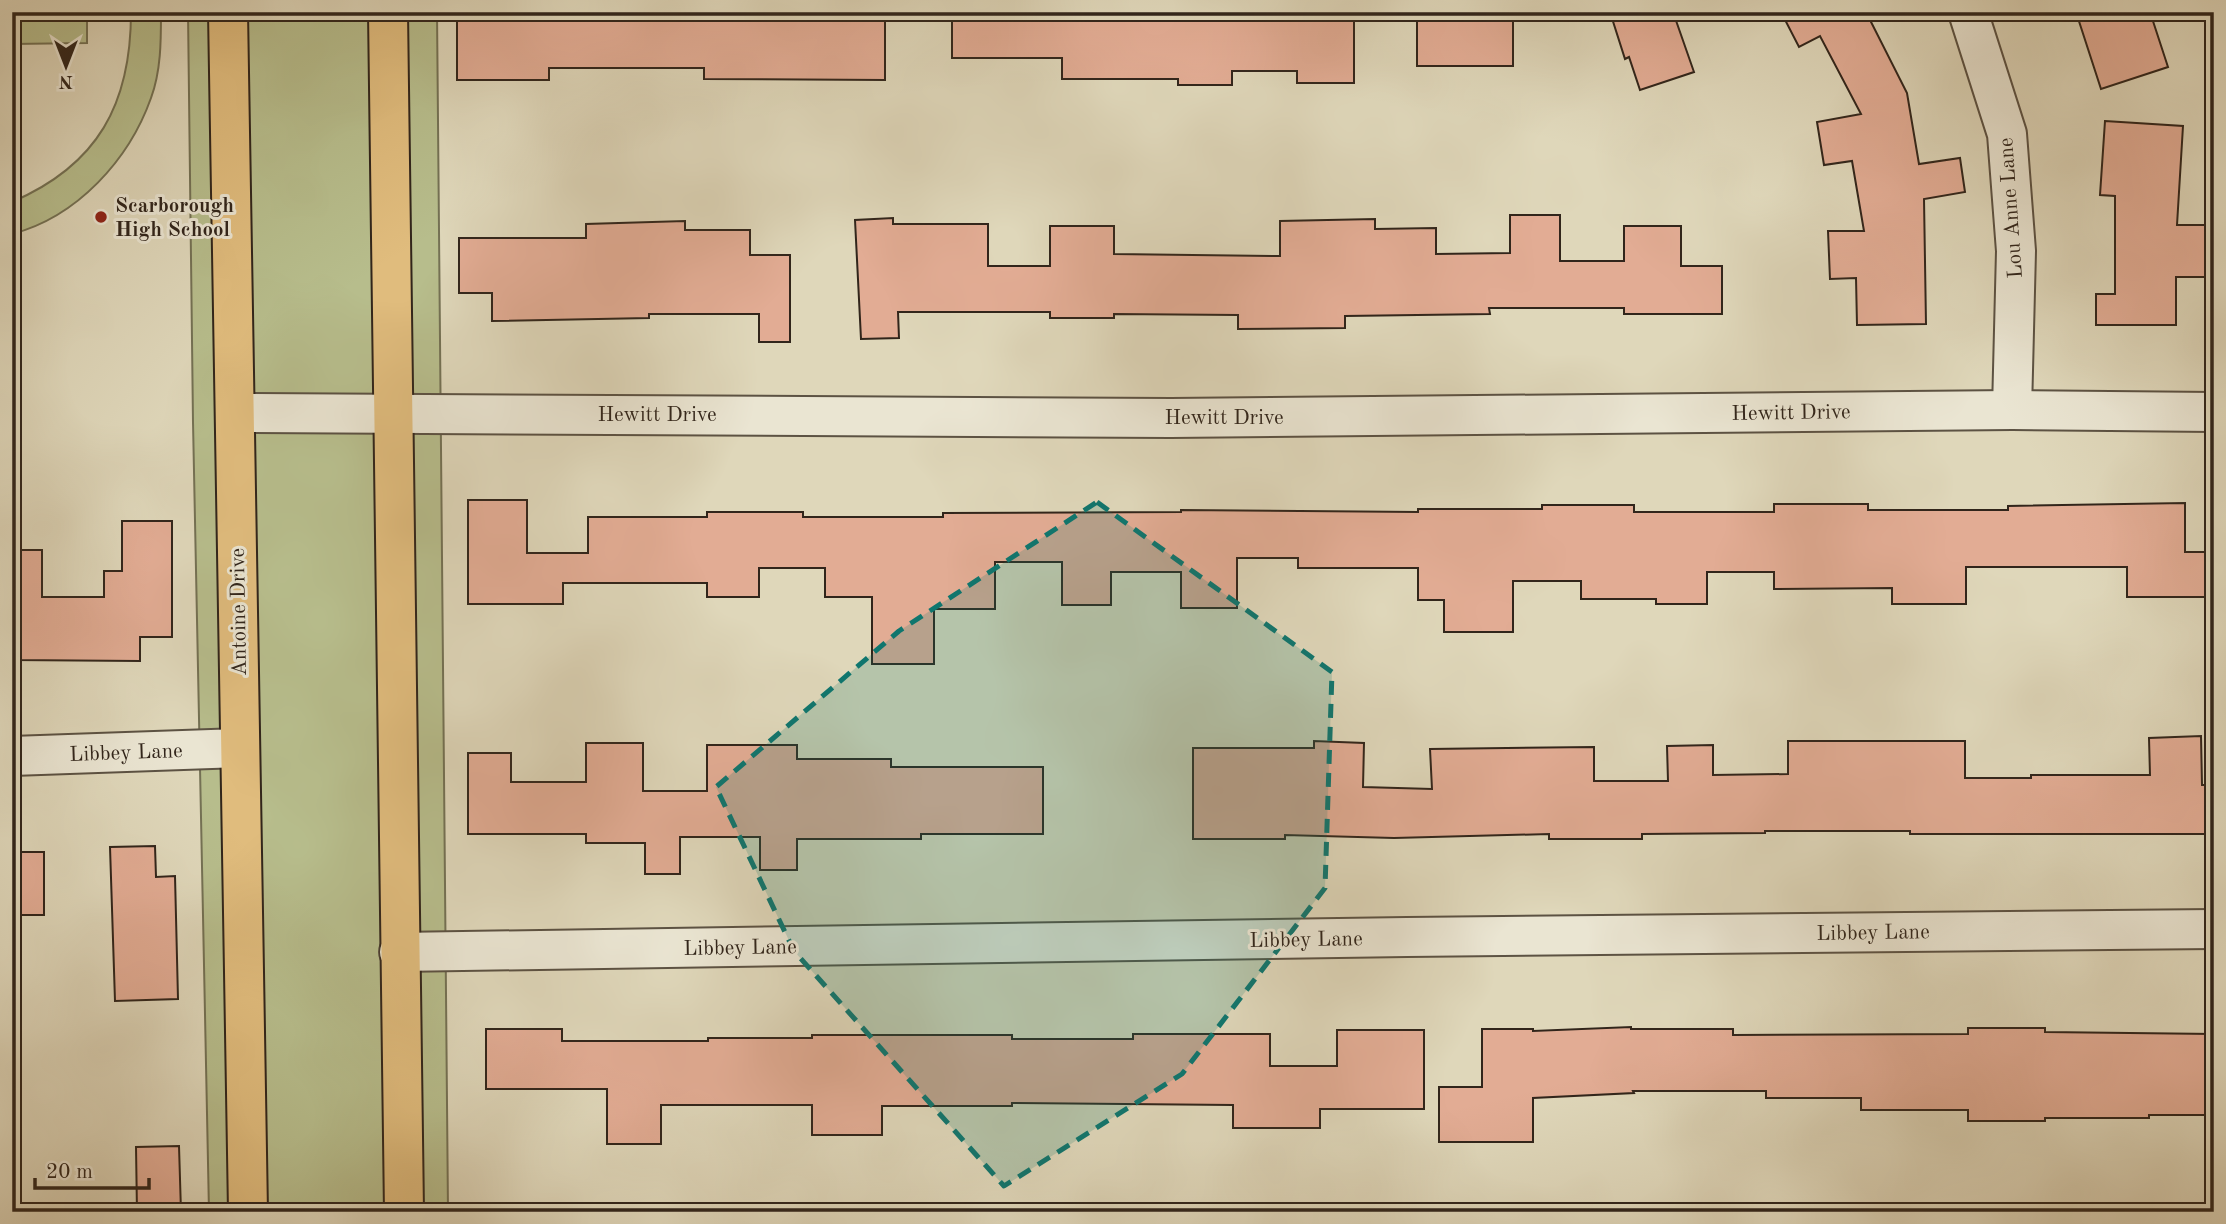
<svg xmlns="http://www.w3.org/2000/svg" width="2226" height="1224" font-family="'Old Standard TT',serif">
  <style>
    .green { fill: #b7bd8c; stroke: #747154; stroke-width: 2 }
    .building { fill: #e2ac94; stroke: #31251b; stroke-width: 2 }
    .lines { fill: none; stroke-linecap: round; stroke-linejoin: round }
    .minor-casing { stroke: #5c5243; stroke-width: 42 }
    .major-casing { stroke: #31251b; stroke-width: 42 }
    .minor { stroke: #eae5d2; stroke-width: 38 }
    .major { stroke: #e0bc7d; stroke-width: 38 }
    .marked { fill: #0f766e; fill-opacity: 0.2; stroke: #0f766e; stroke-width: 5; stroke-dasharray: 14 9; stroke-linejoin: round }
    .poi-dot { fill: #8f2418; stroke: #eae5d2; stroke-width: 2.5 }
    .labels { text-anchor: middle; stroke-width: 6; stroke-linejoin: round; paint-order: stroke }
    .poi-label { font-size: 21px; font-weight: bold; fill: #31251b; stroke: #eae5d2; text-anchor: start }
    .street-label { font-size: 21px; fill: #31251b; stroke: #eae5d2 }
  </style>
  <rect width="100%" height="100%" fill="#dfd7ba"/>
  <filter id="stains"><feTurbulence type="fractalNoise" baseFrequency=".00286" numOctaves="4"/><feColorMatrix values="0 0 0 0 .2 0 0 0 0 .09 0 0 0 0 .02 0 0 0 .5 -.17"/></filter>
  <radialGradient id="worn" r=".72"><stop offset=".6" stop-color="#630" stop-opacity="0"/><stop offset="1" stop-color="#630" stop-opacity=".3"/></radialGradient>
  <!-- green -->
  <g class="green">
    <path d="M12,12H87V43L12,44Z"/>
    <path d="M131,12H161C161,41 161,71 151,98C129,160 77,217 12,234V202C98,165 131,104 131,12Z"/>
    <path d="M188,12H437L448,1212H209L193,422Z"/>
  </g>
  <!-- building -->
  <g class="building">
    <path d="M457,12H885V80L704,79V68H549V80H457Z"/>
    <path d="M952,12H1354V83H1297V71H1232V85H1178V79H1062V58H952Z"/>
    <rect x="1417" y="12" width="96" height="54"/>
    <path d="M1610,12H1673L1694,72L1640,90L1629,57L1625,59Z"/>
    <path d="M1781,12H1866L1907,93L1919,164L1960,158L1965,192L1924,199L1926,324L1857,325L1856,278L1830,279L1828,231H1864L1852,161L1824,165L1817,122L1861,114L1820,36L1799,47Z"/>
    <path d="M2076,12H2150L2168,67L2101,89Z"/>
    <path d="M2105,121L2183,126L2177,225H2206V277H2176V325H2096V294H2115V196L2100,195Z"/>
    <path d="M1510,215H1560V261H1624V226H1681V266H1722V314H1624V308H1489L1490,314L1345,316V328L1238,329V315L1114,314V318H1050V312H898L899,338L861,339L855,220L893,218V224H988V266H1050V226H1114V254L1280,256V221L1375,219V229L1436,228V254L1510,253Z"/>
    <path d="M685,221V230H750V255H790V342H759V314H649V318L492,321V293H459V238H586V224Z"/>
    <path d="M468,500H527V553H588V517H707V512H803V517H943V513L1181,512V510L1418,512V509H1542V505H1634V512H1774V504H1868V510H2008V506L2185,503V552H2214V597H2127V567H1966V604H1892V588L1774,589V572H1707V604H1656V599H1581V581H1513V632H1444V600H1418V568H1298V558H1237V608H1181V572H1111V605H1062V562H995V609H934V664H872V597H825V568H759V597H707V583H563V604H468Z"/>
    <path d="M122,521H172V637H140V661L12,660V550H42V597H104V571H122Z"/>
    <path d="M2201,736L2202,785H2214V834H1910V831H1765V833L1642,834V839H1549V834L1394,838L1285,835V839H1193V748H1314V741L1364,743L1363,787L1432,789L1430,749L1594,747V781H1668L1667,746L1713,745V775L1788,774V741H1965V778H2031V775H2150L2149,738Z"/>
    <path d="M586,743H643V791H707V745H797V759H891V767H1043V834H921V839H797V870H760V837H680V874H645V843H586V834H468V753H511V782H586Z"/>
    <path d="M155,846L156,877L175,876L178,999L115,1001L110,847Z"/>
    <rect x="12" y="852" width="32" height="63"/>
    <path d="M1631,1027V1029H1733V1035L1968,1034V1028H2045V1032L2214,1034V1115H2149V1118H2045V1121H1968V1110H1861V1098H1766V1091H1633L1634,1093L1533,1098V1142H1439V1087H1482V1029H1533V1031Z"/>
    <path d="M486,1029H562V1041H708V1038H812V1035H1012V1039H1133V1034H1270V1066H1337V1030H1424V1109H1320V1128H1233V1105L1012,1103V1106H882V1135H812V1105H661V1144H607V1089H486Z"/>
    <path d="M179,1146L181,1212H137L136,1147Z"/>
  </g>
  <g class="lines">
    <defs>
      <g id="minor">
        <path d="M1968,12L2007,134L2016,251L2012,410"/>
        <path d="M235,413L1171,418L2012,410L2214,412"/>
        <path d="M12,756L240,748"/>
        <path d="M399,952L1407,937L2214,929"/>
      </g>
      <g id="major">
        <path d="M228,12L248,1212"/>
        <path d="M388,12L404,1212"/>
      </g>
    </defs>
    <!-- minor casing -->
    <use href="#minor" class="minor-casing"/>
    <!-- major casing -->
    <use href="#major" class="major-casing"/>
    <!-- minor -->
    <use href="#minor" class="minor"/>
    <!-- major -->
    <use href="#major" class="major"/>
  </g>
  <!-- marked area -->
  <path class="marked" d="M1097,502L1332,672L1325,888L1182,1074L1004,1186L794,951L716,787L899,631Z"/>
  <!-- markers -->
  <circle class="poi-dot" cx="101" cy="217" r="7"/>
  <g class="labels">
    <!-- poi labels -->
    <g class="poi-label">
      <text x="115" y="212">Scarborough<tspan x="115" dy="24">High School</tspan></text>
    </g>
    <!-- street labels -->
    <g class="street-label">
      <text transform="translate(2010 208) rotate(-94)" y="7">Lou Anne Lane</text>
      <text transform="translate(1791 412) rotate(-1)" y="7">Hewitt Drive</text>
      <text x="657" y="421">Hewitt Drive</text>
      <text x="1224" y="424">Hewitt Drive</text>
      <text transform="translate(238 612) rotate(-91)" y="7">Antoine Drive</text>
      <text transform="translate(126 752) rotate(-2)" y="7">Libbey Lane</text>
      <text transform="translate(1873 932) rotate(-1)" y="7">Libbey Lane</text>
      <text transform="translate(1306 939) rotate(-1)" y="7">Libbey Lane</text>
      <text transform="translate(740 947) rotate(-1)" y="7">Libbey Lane</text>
    </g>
  </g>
  <!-- margin -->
  <rect width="2226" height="1224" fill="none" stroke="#dfd7ba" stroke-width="42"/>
  <rect x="14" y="14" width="2198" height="1196" fill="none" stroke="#31251b" stroke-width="3.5"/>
  <rect x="21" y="21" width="2184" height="1182" fill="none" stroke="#31251b" stroke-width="2"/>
  <!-- north arrow -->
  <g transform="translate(66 66) rotate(180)" stroke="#eae5d2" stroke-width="5" paint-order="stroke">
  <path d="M0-5L12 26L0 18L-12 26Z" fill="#31251b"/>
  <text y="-10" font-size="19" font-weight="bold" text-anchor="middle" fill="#31251b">N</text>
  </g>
  <!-- scale -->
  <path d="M35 1178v10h114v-10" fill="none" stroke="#31251b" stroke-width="3.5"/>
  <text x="46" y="1178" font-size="21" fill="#31251b" stroke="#eae5d2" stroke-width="5" paint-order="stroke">20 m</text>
  <rect width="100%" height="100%" filter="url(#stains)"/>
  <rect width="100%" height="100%" fill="url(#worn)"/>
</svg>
